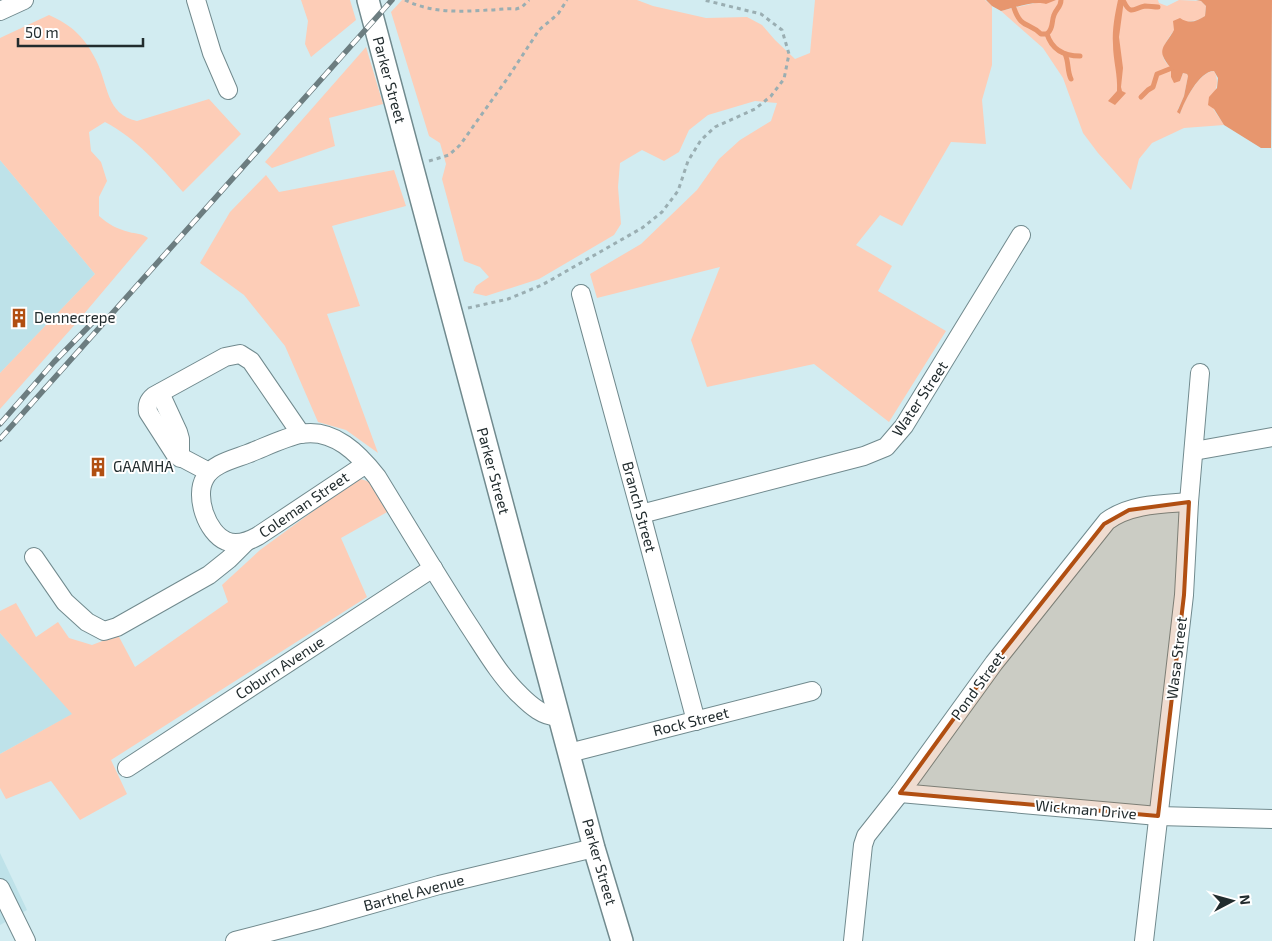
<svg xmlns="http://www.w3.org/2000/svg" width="1272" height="941" font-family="'Exo 2',sans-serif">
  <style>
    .built { fill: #bee2e9 }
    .green { fill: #fdcdb7 }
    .water { fill: #e7966e }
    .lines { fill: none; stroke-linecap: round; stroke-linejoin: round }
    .stream { stroke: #e7966e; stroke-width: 5 }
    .minor-casing { stroke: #718a8e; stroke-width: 20 }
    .major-casing { stroke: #718a8e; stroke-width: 24 }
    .path { stroke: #9aaeb2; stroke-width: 3; stroke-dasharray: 4 4; stroke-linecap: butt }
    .minor { stroke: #fff; stroke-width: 18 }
    .major { stroke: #fff; stroke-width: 21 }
    .rail-casing { stroke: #6c7d80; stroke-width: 5.5 }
    .rail { stroke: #fff; stroke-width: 4; stroke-dasharray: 11; stroke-linecap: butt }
    .marked { fill: #b14f12; fill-opacity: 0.2; stroke: #b14f12; stroke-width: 4; stroke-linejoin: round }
    .labels { text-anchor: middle; stroke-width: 4; stroke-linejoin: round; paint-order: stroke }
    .street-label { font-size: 15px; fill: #222c2e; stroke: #fff }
    .poi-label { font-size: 15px; fill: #222c2e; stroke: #fff; text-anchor: start }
  </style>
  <rect width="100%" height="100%" fill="#d2ecf1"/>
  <!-- built -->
  <g class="built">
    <path d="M0,160L95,274L0,373Z"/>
    <path d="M0,633L73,714L0,754Z"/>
    <path d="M0,853L27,910L0,925Z"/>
  </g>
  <!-- green -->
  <g class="green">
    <path d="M301,0H350L356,20L311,57L305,44L308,21Z"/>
    <path d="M402,0H637L653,6L706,18L747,17L762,25L775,40L795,59L810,53L815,0H985L992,6V65L982,100L986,144L951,142L902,226L880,215L856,245L892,266L878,291L946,331L889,422L814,364L707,387L691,340L720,267L597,298L590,274L641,244L697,190L719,159L740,140L771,121L777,103L755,101L708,115L689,130L679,152L664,161L642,150L620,163L618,187L621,224L614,235L539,279L486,296L473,293L476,286L489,277L480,267L464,261L442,179L446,164L440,143L429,136L391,12Z"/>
    <path d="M1056,0H1158L1159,3L1167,6L1179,0L1201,1L1206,6L1205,16C1196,22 1195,20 1187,22C1175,25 1159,47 1164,59C1165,62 1169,66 1172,68L1171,77L1180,81L1183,73L1187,74L1188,76L1184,96L1178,109L1180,114C1184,101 1199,72 1214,71C1223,88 1208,96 1214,110C1217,115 1221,120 1224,125L1184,128L1152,143L1139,159L1131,190L1098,153L1083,133L1063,78L1043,48L1001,11L1035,3Z"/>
    <path d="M49,15C72,25 85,38 96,60C108,83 106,115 137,121L209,99L241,134L183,192C159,165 137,139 105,122L89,132L91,151L101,162L107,181L99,197V216C108,224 117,229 129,232C136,234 142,233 148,238L78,321L0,409V373L95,274L0,160V38Z"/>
    <path d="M366,47L383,104L329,118L335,146L272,168L265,162Z"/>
    <path d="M394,170L406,206L332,226L360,306L327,314L378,453L346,430L318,422L285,346L244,295L200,263L230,212L266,175L279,192Z"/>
    <path d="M357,479C376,479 381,497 389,511L341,538L367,597L111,760L127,794L80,820L51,781L6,799L0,788V754L72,714L0,633V611L16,603L36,637L58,622L69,638L92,645L118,635L135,667L228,602L222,585L260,550Z"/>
  </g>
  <!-- water -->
  <g class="water">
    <path d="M986,0H1056L1046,4C1034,0 1014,8 1001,11L992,6Z"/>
    <path d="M1118,0H1124L1119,37L1123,68L1121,87L1122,91L1126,93L1115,105L1108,101L1117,91C1118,75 1113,60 1113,44C1112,29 1115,14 1118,0Z"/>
    <path d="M1196,0H1272L1271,148H1261L1224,125L1214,109L1208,105L1209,97L1217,88L1218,78L1214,71C1199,71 1184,102 1180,114L1177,112L1184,96L1188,76L1187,74L1183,73L1180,81L1174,83L1171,77V68C1155,49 1164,48 1174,30L1173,21L1180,18C1189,24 1196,22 1205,16L1206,6L1201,1Z"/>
  </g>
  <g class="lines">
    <!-- stream -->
    <g class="stream">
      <path d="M1061,0C1061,7 1056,9 1054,15C1051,22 1054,28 1047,34C1052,50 1064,56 1080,56"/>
      <path d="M1124,2C1131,16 1134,8 1145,6C1149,6 1154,7 1158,7"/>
      <path d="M1014,8C1021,29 1029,22 1041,34H1047"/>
      <path d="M1065,54C1069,62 1067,71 1071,79"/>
      <path d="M1141,97L1148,90L1153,87L1157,74L1172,68"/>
    </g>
    <defs>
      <g id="minor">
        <path d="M196,0L212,53L228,90"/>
        <path d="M0,11L24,0"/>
        <path d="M581,294L641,514L696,721"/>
        <path d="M160,393L178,432L180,439V458"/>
        <path d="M1194,451L1272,437"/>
        <path d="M366,464L258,536C249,541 237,546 226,541C207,533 194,496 205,478C212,464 234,459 247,454C263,448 285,437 301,434C334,428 359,454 377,477C407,526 437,576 468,624C484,648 499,675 520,695C530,705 544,718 559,716"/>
        <path d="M209,472L175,454L148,412C147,405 148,401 154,396L225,357L240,354L251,361L301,434"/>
        <path d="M641,514L864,456L886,447L904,426L1021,235"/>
        <path d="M34,557L65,602L87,622L104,631L117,627L209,575L229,559L246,542"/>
        <path d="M569,753L812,691"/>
        <path d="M127,768L433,568"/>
        <path d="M900,793L1158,816L1272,819"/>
        <path d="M0,888L26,941"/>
        <path d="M235,941L319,919L439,885L594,848"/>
        <path d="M853,941L863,845L866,836L900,793L994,663L1107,521C1130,504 1161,504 1189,502"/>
        <path d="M1144,941L1184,595L1189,502L1200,373"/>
      </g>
      <path id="major" d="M368,0L594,848L622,941"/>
    </defs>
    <!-- minor casing -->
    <use href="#minor" class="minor-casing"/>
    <!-- major casing -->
    <use href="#major" class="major-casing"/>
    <!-- path -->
    <g class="path">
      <path d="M405,0C431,13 460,12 489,10C498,10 507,8 516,9L522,7L529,0"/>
      <path d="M429,161L449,155L460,145L507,79L539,30L558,14L567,0"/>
      <path d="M468,308L508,299L542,285L642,228L662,212L678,191L688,161L701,140L715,127L755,109L771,96L784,79L789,54L782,30L761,14L704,0"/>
    </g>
    <!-- minor -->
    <use href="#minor" class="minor"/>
    <!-- major -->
    <use href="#major" class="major"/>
    <defs>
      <g id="rail">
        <path d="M0,424L54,362L98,317"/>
        <path d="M0,439L392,0"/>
      </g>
    </defs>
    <!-- rail casing -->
    <use href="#rail" class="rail-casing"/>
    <!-- rail -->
    <use href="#rail" class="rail"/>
  </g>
  <!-- marked area -->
  <path class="marked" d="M1189,502L1184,595L1158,816L900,793L994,663L1104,524L1129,510Z"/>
  <!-- icons -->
  <defs>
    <symbol id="building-bare" viewBox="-9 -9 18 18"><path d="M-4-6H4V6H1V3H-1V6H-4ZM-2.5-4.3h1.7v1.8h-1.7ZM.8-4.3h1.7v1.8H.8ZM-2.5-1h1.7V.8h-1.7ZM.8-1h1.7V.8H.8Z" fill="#b14f12" stroke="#fff" stroke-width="2.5" paint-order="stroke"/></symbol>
  </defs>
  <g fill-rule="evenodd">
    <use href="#building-bare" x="5" y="304" width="28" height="28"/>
    <use href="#building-bare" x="84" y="453" width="28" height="28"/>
  </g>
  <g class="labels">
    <!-- street labels -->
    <g class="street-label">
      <text transform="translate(389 80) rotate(75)" y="5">Parker Street</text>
      <text transform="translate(920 399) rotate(-56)" y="5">Water Street</text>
      <text transform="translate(493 471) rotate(75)" y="5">Parker Street</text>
      <text transform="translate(304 505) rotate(-34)" y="5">Coleman Street</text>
      <text transform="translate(639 507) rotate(75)" y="5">Branch Street</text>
      <text transform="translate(1177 658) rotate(-83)" y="5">Wasa Street</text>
      <text transform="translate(280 668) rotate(-33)" y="5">Coburn Avenue</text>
      <text transform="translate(978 686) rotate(-54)" y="5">Pond Street</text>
      <text transform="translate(691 722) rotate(-14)" y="5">Rock Street</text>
      <text transform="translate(1086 810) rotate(5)" y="5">Wickman Drive</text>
      <text transform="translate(599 862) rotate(74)" y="5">Parker Street</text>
      <text transform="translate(414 893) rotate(-15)" y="5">Barthel Avenue</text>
    </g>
    <!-- poi labels -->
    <g class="poi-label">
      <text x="34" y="323">Dennecrepe</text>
      <text x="113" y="472">GAAMHA</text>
    </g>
  </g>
  <!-- north arrow -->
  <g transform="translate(1232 901) rotate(84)" stroke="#ffffff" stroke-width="4" paint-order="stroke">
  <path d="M0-4L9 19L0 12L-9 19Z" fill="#222c2e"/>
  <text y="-8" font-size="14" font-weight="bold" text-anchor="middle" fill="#222c2e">N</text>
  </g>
  <!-- scale -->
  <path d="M18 38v8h125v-8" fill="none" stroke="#222c2e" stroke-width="2.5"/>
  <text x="25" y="38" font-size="15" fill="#222c2e" stroke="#ffffff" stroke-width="4" paint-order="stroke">50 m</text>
</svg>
